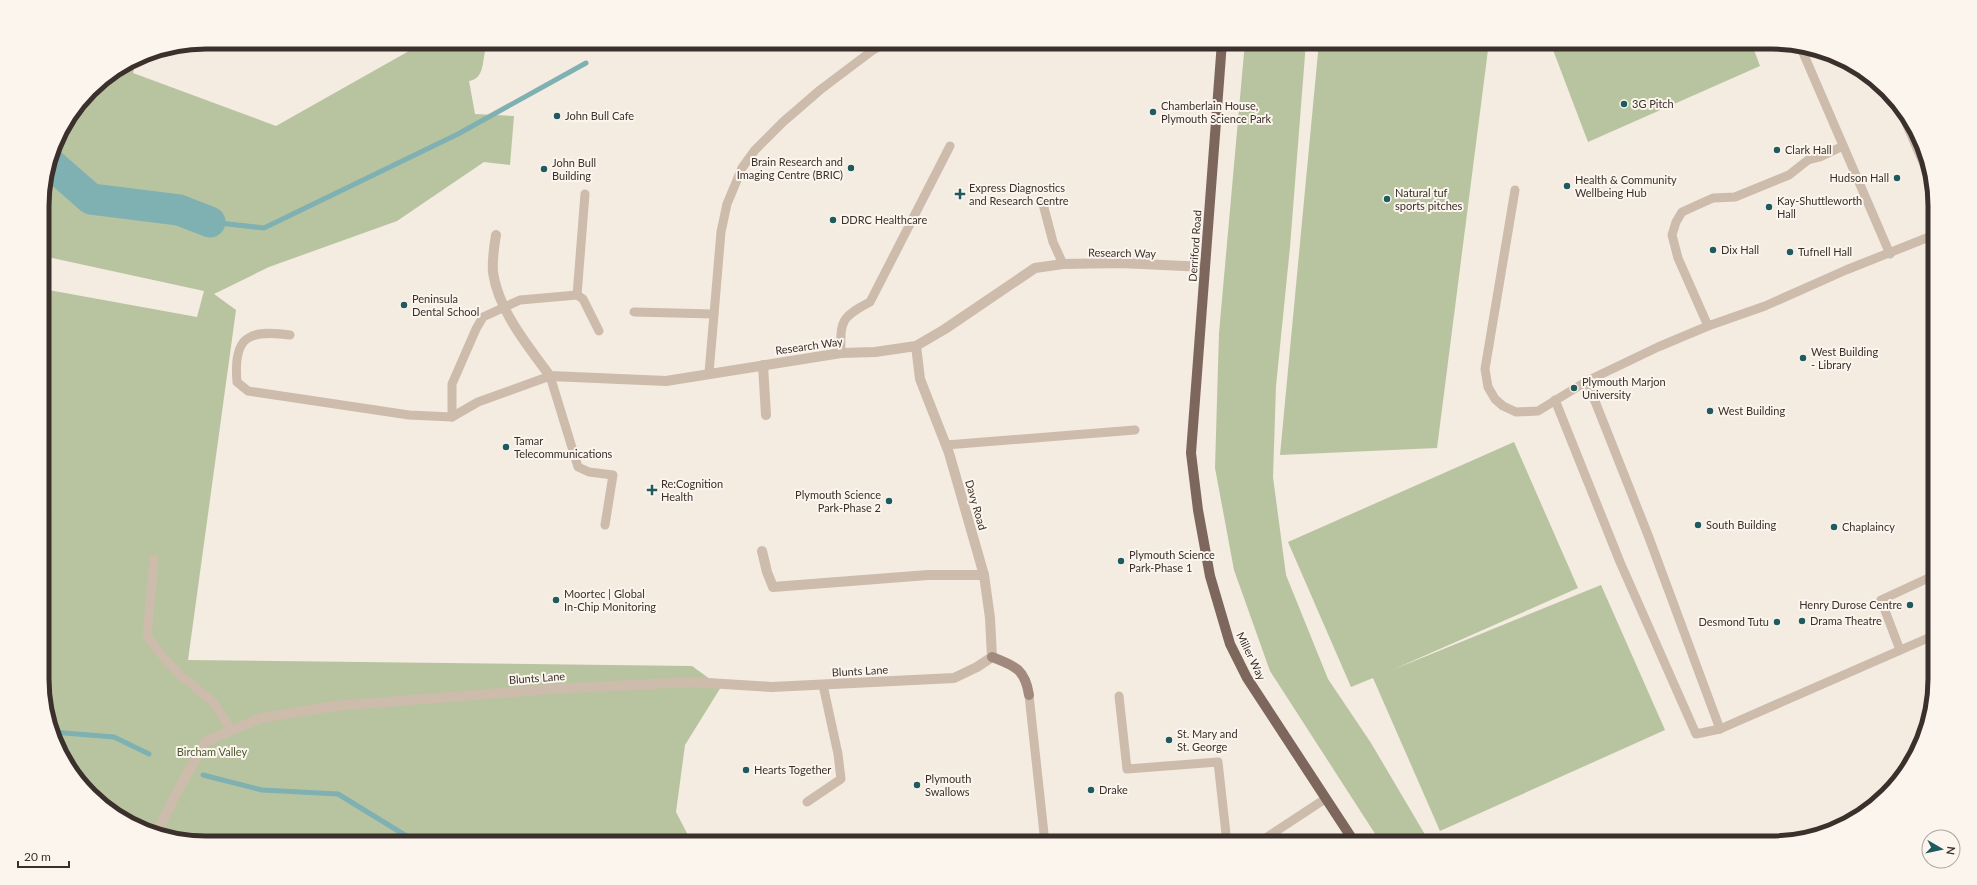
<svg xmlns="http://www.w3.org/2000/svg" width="1977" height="885" font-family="Lato,sans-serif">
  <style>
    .green { fill: #b8c4a0 }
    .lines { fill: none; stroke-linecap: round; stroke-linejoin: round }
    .stream { stroke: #7fb0b2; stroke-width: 5 }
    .river { stroke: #7fb0b2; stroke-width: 31 }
    .lane { stroke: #cdbbac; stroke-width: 9 }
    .street { stroke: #cdbbac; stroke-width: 10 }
    .secondary { stroke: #a18a7d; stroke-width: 10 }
    .primary { stroke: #7d675c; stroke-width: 10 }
    .poi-dot { fill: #1f5a5e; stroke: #fbf5ee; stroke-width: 1.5 }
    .labels { text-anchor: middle; stroke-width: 4; stroke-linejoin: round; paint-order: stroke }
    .poi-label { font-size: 11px; fill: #3b302b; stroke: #fbf5ee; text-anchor: start }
    .street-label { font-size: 11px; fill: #3b302b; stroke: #fbf5ee }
    .park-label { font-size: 11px; fill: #4a5a2e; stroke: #fbf5ee }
    .rim { fill: none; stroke: #3b302b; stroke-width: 5 }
  </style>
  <rect width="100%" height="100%" fill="#f4ebe1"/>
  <!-- green -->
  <g class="green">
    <path d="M425,42H489C480,54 488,78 469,81L475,114L514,116L510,165L484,162L397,221L269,267L214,294L236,310L188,660L692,666L721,687L685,745L676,812L692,843H206L144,831L107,809L76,779L55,742L43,700V289L197,317L204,291L43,256L42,195L59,133L98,83L137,58L133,73L276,126Z"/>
    <path d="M1245,42H1306L1290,247L1276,386L1273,477L1286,575L1328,679L1371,743L1430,843H1381L1270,671L1234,570L1215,468L1219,333Z"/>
    <path d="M1319,42H1489L1437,448L1280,455Z"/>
    <path d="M1550,42H1751L1760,66L1588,142Z"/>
    <path d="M1514,442L1578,588L1392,670L1601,585L1665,730L1440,831L1373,678L1351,687L1288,542Z"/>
  </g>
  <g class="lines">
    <!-- stream -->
    <g class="stream">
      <path d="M210,222L264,228L458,134L586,63"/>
      <path d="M52,732L114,737L149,754"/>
      <path d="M203,775L262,790L338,794L418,843"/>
    </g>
    <!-- river -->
    <path class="river" d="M51,164L91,199L179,210L210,222"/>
    <!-- lane -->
    <g class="lane">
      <path d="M1801,48L1890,254"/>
      <path d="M1897,102L1934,188"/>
      <path d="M1515,190L1485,369L1488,387L1495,399L1503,406L1516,412L1538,411L1587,381L1658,347L1708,326L1765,306L1846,270L1934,235"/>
      <path d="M1043,204L1053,242L1063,264"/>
      <path d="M577,295L585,194"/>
      <path d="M634,312L714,314"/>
      <path d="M1708,326L1678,258L1672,235L1676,222L1682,212L1713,198L1735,197L1789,175L1808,160L1820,157L1843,146"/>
      <path d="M290,335C248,329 233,337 237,382L248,391L409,415L452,417L478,402L550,376L578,467L589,472L613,475L605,525"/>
      <path d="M841,353C840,321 841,317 870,302L950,146"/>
      <path d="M709,373L721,232L727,204L742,168L755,150L783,122L820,90L873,50L887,42"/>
      <path d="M1587,381L1648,535L1720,729"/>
      <path d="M1555,400L1620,562L1696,734L1720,729L1935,635"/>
      <path d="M452,417V384L476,329L483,317L520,300L577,295L583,299L599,331"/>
      <path d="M946,445L1135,430"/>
      <path d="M154,559L147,636L165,659L180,675L213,702L231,730"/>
      <path d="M1900,650L1881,600L1935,575"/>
      <path d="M1029,695L1045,843"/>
      <path d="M1119,696L1127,769L1218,762L1227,843"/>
      <path d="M807,802L841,779L838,754L823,685"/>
      <path d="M1258,843L1325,799"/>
    </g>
    <!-- street -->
    <g class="street">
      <path d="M496,235C494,247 492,259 493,272C498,310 528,346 550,376L666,381L841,353L875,352L916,346L945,329L1035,268L1063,264L1121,263L1205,267"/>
      <path d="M763,365L766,415"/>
      <path d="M762,551L767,572L773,587L928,575H984"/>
      <path d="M157,833L175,795L206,741L261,718L335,706L551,689L692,682L772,687L954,678L977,667L992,657L990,618L984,575L949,453L920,379L916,346"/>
    </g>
    <!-- secondary -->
    <path class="secondary" d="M992,657C1015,666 1025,669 1029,695"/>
    <!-- primary -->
    <path class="primary" d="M1222,42L1191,453L1198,510L1210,576L1230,644L1247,678L1355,843"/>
  </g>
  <!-- markers -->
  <g class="poi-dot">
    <circle cx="1624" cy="104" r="4"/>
    <circle cx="1153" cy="112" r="4"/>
    <circle cx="557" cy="116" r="4"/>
    <circle cx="1777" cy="150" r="4"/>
    <circle cx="851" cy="168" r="4"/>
    <circle cx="544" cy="169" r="4"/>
    <circle cx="1897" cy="178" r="4"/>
    <circle cx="1567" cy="186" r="4"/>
    <path d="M958 188h4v4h4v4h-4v4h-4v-4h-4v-4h4z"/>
    <circle cx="1387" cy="199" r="4"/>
    <circle cx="1769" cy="207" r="4"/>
    <circle cx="833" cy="220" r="4"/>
    <circle cx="1713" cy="250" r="4"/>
    <circle cx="1790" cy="252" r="4"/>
    <circle cx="404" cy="305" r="4"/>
    <circle cx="1803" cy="358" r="4"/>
    <circle cx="1574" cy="388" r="4"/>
    <circle cx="1710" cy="411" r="4"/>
    <circle cx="506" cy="447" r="4"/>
    <path d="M650 484h4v4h4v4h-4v4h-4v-4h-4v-4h4z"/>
    <circle cx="889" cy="501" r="4"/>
    <circle cx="1698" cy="525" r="4"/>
    <circle cx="1834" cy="527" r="4"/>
    <circle cx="1121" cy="561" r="4"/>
    <circle cx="556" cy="600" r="4"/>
    <circle cx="1910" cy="605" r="4"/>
    <circle cx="1802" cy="621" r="4"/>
    <circle cx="1777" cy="622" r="4"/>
    <circle cx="1169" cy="740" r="4"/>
    <circle cx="746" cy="770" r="4"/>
    <circle cx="917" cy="785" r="4"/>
    <circle cx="1091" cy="790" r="4"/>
  </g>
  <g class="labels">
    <!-- poi labels -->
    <g class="poi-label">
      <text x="1632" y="108">3G Pitch</text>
      <text x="1161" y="110">Chamberlain House,<tspan x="1161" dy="13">Plymouth Science Park</tspan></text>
      <text x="565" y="120">John Bull Cafe</text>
      <text x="1785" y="154">Clark Hall</text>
      <text x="843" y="166" text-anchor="end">Brain Research and<tspan x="843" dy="13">Imaging Centre (BRIC)</tspan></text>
      <text x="552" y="167">John Bull<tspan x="552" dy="13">Building</tspan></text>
      <text x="1889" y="182" text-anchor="end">Hudson Hall</text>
      <text x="1575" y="184">Health &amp; Community<tspan x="1575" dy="13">Wellbeing Hub</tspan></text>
      <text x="969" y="192">Express Diagnostics<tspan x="969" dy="13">and Research Centre</tspan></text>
      <text x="1395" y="197">Natural tuf<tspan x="1395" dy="13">sports pitches</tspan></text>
      <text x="1777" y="205">Kay-Shuttleworth<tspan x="1777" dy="13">Hall</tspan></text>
      <text x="841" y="224">DDRC Healthcare</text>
      <text x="1721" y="254">Dix Hall</text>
      <text x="1798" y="256">Tufnell Hall</text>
      <text x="412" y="303">Peninsula<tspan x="412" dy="13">Dental School</tspan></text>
      <text x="1811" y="356">West Building<tspan x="1811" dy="13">- Library</tspan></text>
      <text x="1582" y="386">Plymouth Marjon<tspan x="1582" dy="13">University</tspan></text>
      <text x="1718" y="415">West Building</text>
      <text x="514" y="445">Tamar<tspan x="514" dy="13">Telecommunications</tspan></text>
      <text x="661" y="488">Re:Cognition<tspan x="661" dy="13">Health</tspan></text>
      <text x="881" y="499" text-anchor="end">Plymouth Science<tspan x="881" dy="13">Park-Phase 2</tspan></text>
      <text x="1706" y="529">South Building</text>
      <text x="1842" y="531">Chaplaincy</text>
      <text x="1129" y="559">Plymouth Science<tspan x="1129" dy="13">Park-Phase 1</tspan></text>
      <text x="564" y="598">Moortec | Global<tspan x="564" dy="13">In-Chip Monitoring</tspan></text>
      <text x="1902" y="609" text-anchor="end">Henry Durose Centre</text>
      <text x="1810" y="625">Drama Theatre</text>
      <text x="1769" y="626" text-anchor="end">Desmond Tutu</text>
      <text x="1177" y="738">St. Mary and<tspan x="1177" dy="13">St. George</tspan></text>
      <text x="754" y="774">Hearts Together</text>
      <text x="925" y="783">Plymouth<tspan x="925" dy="13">Swallows</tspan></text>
      <text x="1099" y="794">Drake</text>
    </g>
    <!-- street labels -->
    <g class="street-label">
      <text transform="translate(1195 246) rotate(-86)" y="4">Derriford Road</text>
      <text transform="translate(1122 253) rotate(1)" y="4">Research Way</text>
      <text transform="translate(809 346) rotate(-8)" y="4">Research Way</text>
      <text transform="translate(976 505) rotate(74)" y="4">Davy Road</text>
      <text transform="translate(1251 656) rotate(64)" y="4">Miller Way</text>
      <text transform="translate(860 671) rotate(-3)" y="4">Blunts Lane</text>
      <text transform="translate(537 678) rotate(-4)" y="4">Blunts Lane</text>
    </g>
    <!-- park labels -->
    <g class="park-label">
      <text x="212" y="756">Bircham Valley</text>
    </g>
  </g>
  <!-- crop -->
  <path d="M0 0H1977V885H0ZM206 49H1771A157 157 0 0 1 1928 206V679A157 157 0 0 1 1771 836H206A157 157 0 0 1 49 679V206A157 157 0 0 1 206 49Z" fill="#fbf5ee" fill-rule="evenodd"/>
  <path class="rim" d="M206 49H1771A157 157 0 0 1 1928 206V679A157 157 0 0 1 1771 836H206A157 157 0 0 1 49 679V206A157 157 0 0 1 206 49Z"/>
  <!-- north arrow -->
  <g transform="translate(1941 849) rotate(99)"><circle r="19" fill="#fbf5ee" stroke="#aea6a0"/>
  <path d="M0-3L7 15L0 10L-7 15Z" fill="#1f5a5e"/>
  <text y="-6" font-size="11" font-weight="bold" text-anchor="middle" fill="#3b302b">N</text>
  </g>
  <!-- scale -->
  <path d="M18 861v6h51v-6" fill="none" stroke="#3b302b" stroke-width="2"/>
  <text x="24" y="861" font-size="12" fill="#3b302b" stroke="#fbf5ee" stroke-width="3" paint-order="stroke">20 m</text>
</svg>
